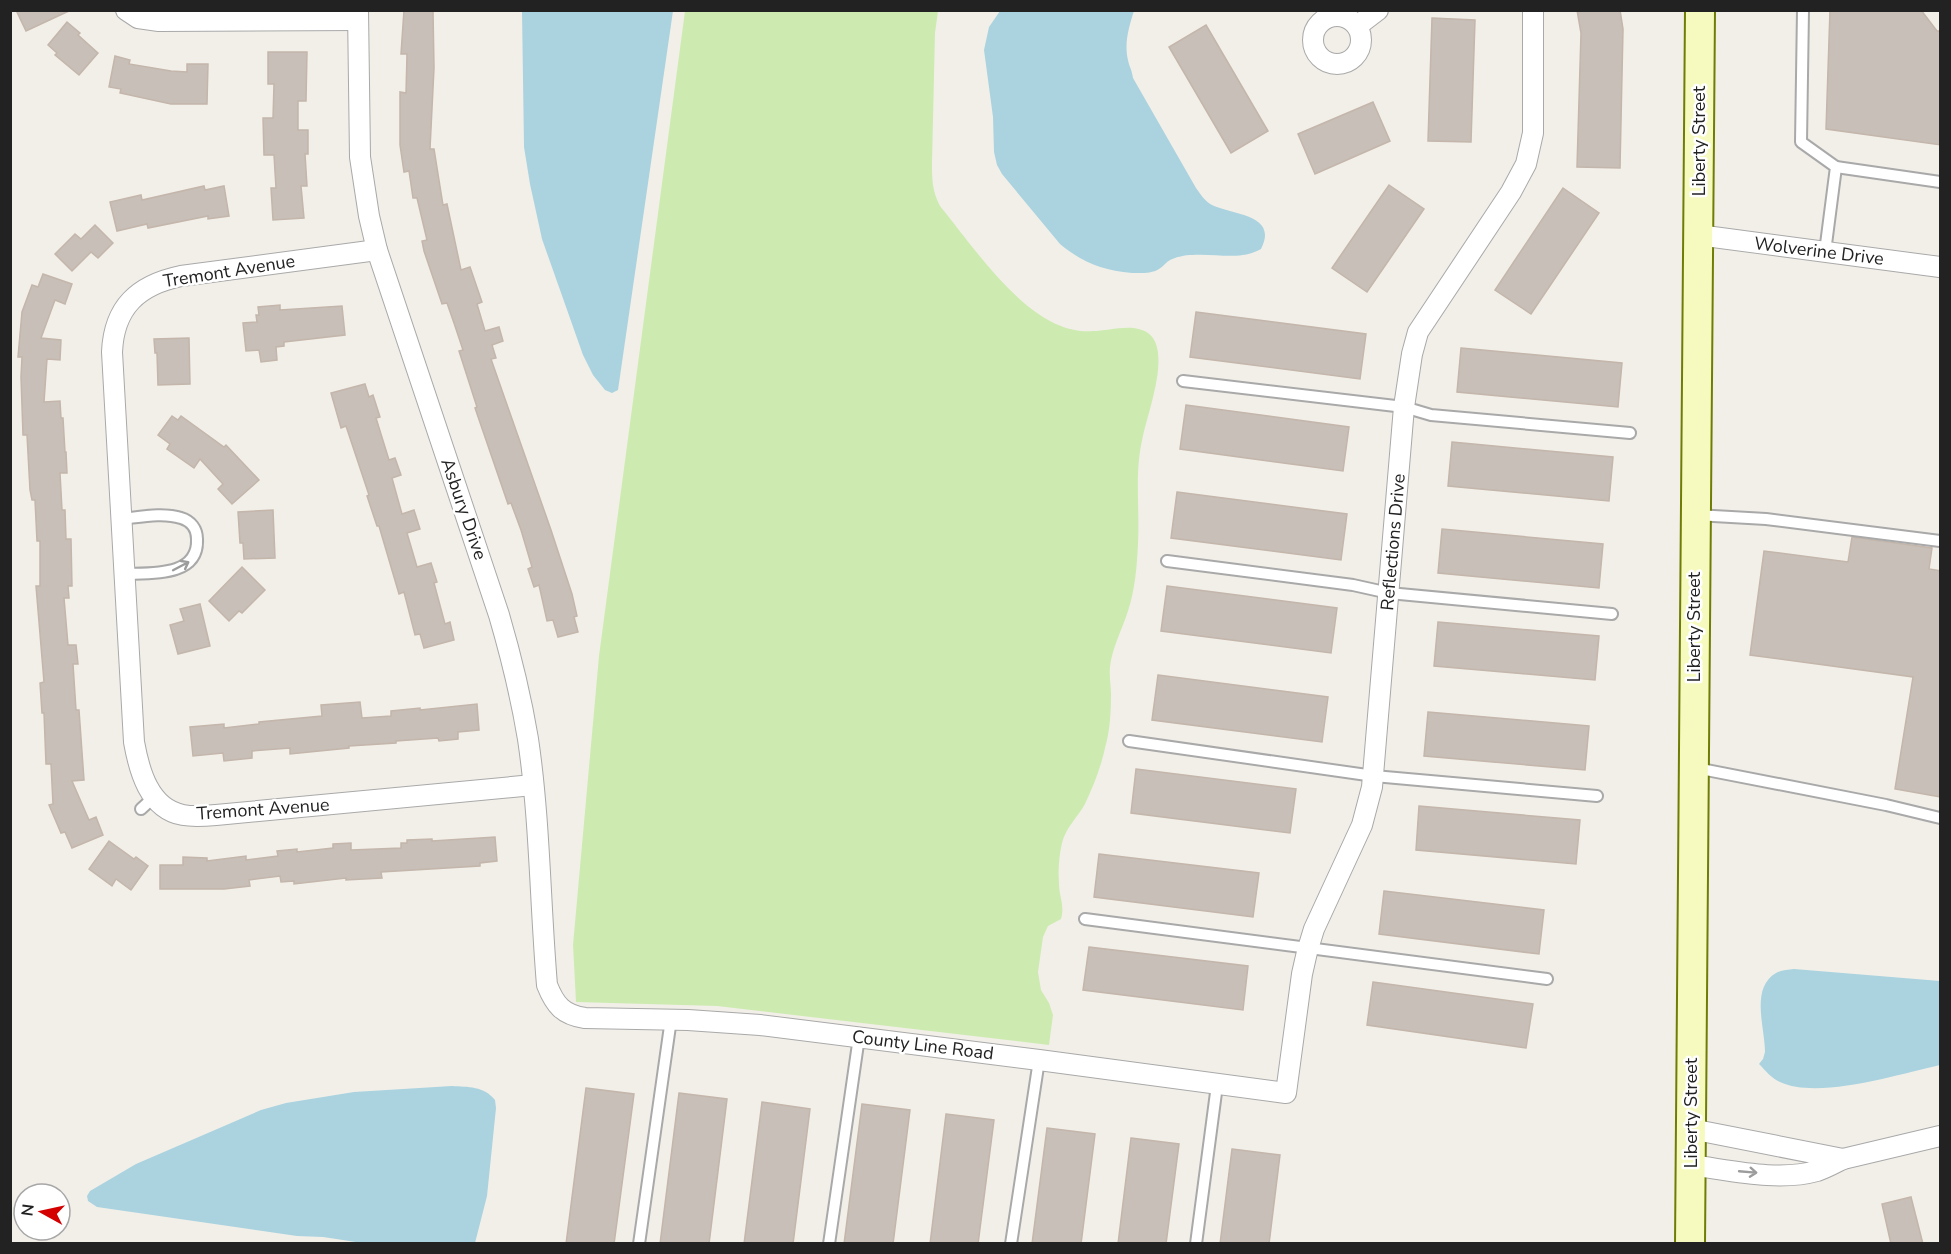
<svg xmlns="http://www.w3.org/2000/svg" width="1951" height="1254" font-family="'Nunito Sans',sans-serif">
  <style>
    .grass { fill: #cdebb0 }
    .water { fill: #aad3df }
    .building { fill: #c7bfb8; stroke: #c4b6ab; stroke-width: 1.5 }
    .lines { fill: none; stroke-linecap: round; stroke-linejoin: round }
    .lane-casing { stroke: #a9a9a9; stroke-width: 14 }
    .street-casing { stroke: #a9a9a9; stroke-width: 22 }
    .secondary-casing { stroke: #707d05; stroke-width: 32 }
    .lane { stroke: #fff; stroke-width: 10 }
    .street { stroke: #fff; stroke-width: 20 }
    .secondary { stroke: #f7fabf; stroke-width: 28 }
    .oneway { stroke: #9c9c9c }
    .labels { text-anchor: middle; stroke-width: 5; stroke-linejoin: round; paint-order: stroke }
    .street-label { font-size: 18px; fill: #222; stroke: #fff }
  </style>
  <rect width="100%" height="100%" fill="#f2efe9"/>
  <!-- grass -->
  <path class="grass" d="M685,11H938L935,33L932,163C932,179 932,191 940,206C971,244 1015,309 1061,326C1070,330 1083,332 1093,331C1110,331 1140,320 1153,338C1168,360 1148,412 1143,436C1134,473 1140,506 1138,544C1137,566 1135,590 1128,611C1122,630 1112,648 1110,667C1109,676 1111,685 1111,694C1111,712 1110,731 1105,748C1101,767 1093,787 1085,804C1078,817 1066,827 1062,843C1059,856 1058,870 1059,883C1059,897 1065,905 1061,919L1048,926L1043,937L1038,972L1041,990L1049,1003L1053,1015L1049,1045L717,1006L576,1002L573,945L599,656Z"/>
  <!-- water -->
  <g class="water">
    <path d="M522,11H673L618,390L612,393L605,390L593,375L583,355L542,239L530,184L524,147Z"/>
    <path d="M1000,11H1134C1129,26 1124,44 1128,60C1129,66 1132,70 1133,78L1196,188C1201,195 1205,201 1212,205C1232,215 1279,214 1261,249C1241,261 1215,253 1192,255C1185,255 1176,257 1170,260C1166,262 1163,267 1159,269C1151,274 1140,273 1132,273C1102,270 1083,263 1060,244L1002,174L997,165L994,152L993,117L984,50L989,27Z"/>
    <path d="M1794,969L1940,981V1065C1899,1074 1818,1100 1780,1082C1772,1079 1765,1070 1759,1064L1763,1059L1765,1052C1765,1028 1750,988 1776,973C1781,970 1788,970 1794,969Z"/>
    <path d="M452,1086C468,1087 484,1086 495,1100L496,1108L487,1196L475,1243L369,1244L323,1237L297,1236L97,1207L88,1201L87,1196L90,1191L136,1164L261,1110L286,1103L354,1092Z"/>
  </g>
  <!-- building -->
  <g class="building">
    <path d="M16,10H71L26,31Z"/>
    <path d="M404,10H433L434,68L430,149H434L443,205L447,204L461,270L470,267L482,302L477,304L485,331L499,327L503,341L492,345L496,358L491,359L551,530L572,594L577,616L574,617L578,632L558,637L553,620L547,621L539,585L534,587L528,569L532,567L521,530L511,503L508,504L475,408L477,407L459,351L463,350L454,323L447,303L442,304L424,251L422,241L427,240L417,198H413L409,171L404,172L400,145V92L406,93L407,54H401Z"/>
    <path d="M1577,10H1620L1623,29L1620,168L1577,167L1581,33Z"/>
    <path d="M1830,10H1921L1937,31H1941V145L1826,129Z"/>
    <path d="M1432,18L1475,20L1471,142L1428,141Z"/>
    <path d="M67,22L80,33L78,35L98,53L79,75L55,55L57,53L48,45Z"/>
    <path d="M1206,25L1268,131L1231,153L1169,47Z"/>
    <path d="M268,52H307L306,101H298V130H308V154H305L307,186H301L304,218L273,220L271,188H276L274,155H264L263,118H273L274,84H268Z"/>
    <path d="M115,56L130,60L129,64L171,71L187,72V64H208L207,104H171L120,93L121,89L109,87Z"/>
    <path d="M1373,102L1390,141L1315,174L1298,134Z"/>
    <path d="M1389,185L1424,209L1367,292L1332,268Z"/>
    <path d="M204,186L205,190L224,186L229,216L208,219V216L148,228L147,224L117,231L110,202L141,195L142,200Z"/>
    <path d="M1563,188L1599,213L1531,314L1495,290Z"/>
    <path d="M95,225L113,243L98,258L91,252L72,271L55,254L75,234L81,239Z"/>
    <path d="M43,274L72,284L65,304L55,300L41,338L61,340L60,360L47,359L44,402L60,401L61,418H63L65,452H66L67,473H60L62,510H65L66,539H71L72,586H68L69,598H64L68,645H76L78,664H73L76,710H79L84,780L72,781L89,820L96,817L103,835L72,848L65,832L61,833L49,805L53,804L51,764H46L44,713H42L40,683L44,682L36,586H40V541H37L35,500H32L30,490L27,435H23L21,377L22,357H18L22,312L32,285L38,287Z"/>
    <path d="M280,305V310L342,306L345,335L284,342V346L276,347L277,360L261,362L259,350L246,351L243,323L257,322L256,315H259L258,307Z"/>
    <path d="M1196,312L1366,334L1360,379L1190,357Z"/>
    <path d="M189,338L190,384L158,385L157,353H155L154,339Z"/>
    <path d="M1461,348L1622,363L1618,407L1457,392Z"/>
    <path d="M365,384L369,397L373,395L380,417L376,418L389,460L395,458L401,475L392,478L402,514L414,510L420,529L407,533L417,567L431,563L437,582L434,583L445,624L450,622L454,640L424,648L420,634L415,635L404,592L399,594L379,526H377L367,496L369,495L346,426L341,428L331,393Z"/>
    <path d="M1186,405L1349,427L1343,471L1180,449Z"/>
    <path d="M172,416L178,420L181,416L224,447L226,445L259,480L232,504L218,489L223,484L200,459L194,468L167,449L170,444L158,435Z"/>
    <path d="M1452,442L1613,457L1609,501L1448,486Z"/>
    <path d="M1177,492L1347,514L1341,560L1171,538Z"/>
    <path d="M273,510L275,558L244,559L243,543H240L238,512Z"/>
    <path d="M1442,529L1603,544L1599,588L1438,573Z"/>
    <path d="M1852,537L1932,548L1929,569L1941,571V797L1895,789L1913,677L1750,655L1764,551L1848,562Z"/>
    <path d="M242,567L265,590L242,613L239,611L229,621L209,601Z"/>
    <path d="M1167,586L1337,608L1331,653L1161,631Z"/>
    <path d="M200,604L210,646L178,654L170,625L184,621L180,609Z"/>
    <path d="M1438,622L1599,636L1595,680L1434,666Z"/>
    <path d="M1158,675L1328,697L1322,742L1152,720Z"/>
    <path d="M360,702L362,718L391,716V711L420,708V710L477,704L479,730L458,732V739L439,741L438,738L396,741V743L349,746V748L290,754V748L252,751V758L224,761L223,753L193,756L190,727L224,724V728L259,724V722L322,716L321,705Z"/>
    <path d="M1428,712L1589,726L1585,770L1424,756Z"/>
    <path d="M1136,769L1296,789L1290,833L1131,813Z"/>
    <path d="M1419,806L1580,820L1576,864L1416,850Z"/>
    <path d="M495,837L497,861L480,863V866L381,872L382,878L346,880V878L294,884V881L281,882L280,876L249,880L250,886L224,889H160V865H183V857L207,858V861L246,856V860L278,856L277,851L297,849V852L333,848V844L351,843V850L401,848V843H407V840L432,839V841Z"/>
    <path d="M109,841L134,859L136,857L148,866L131,890L116,879L112,886L89,869Z"/>
    <path d="M1099,854L1259,873L1253,917L1094,897Z"/>
    <path d="M1384,891L1544,910L1539,954L1379,934Z"/>
    <path d="M1089,947L1248,966L1243,1010L1083,990Z"/>
    <path d="M1373,982L1533,1004L1526,1048L1367,1025Z"/>
    <path d="M586,1088L634,1094L614,1244H566Z"/>
    <path d="M679,1093L727,1099L709,1244H660Z"/>
    <path d="M762,1102L810,1109L793,1244H744Z"/>
    <path d="M862,1104L910,1110L893,1244H844Z"/>
    <path d="M946,1114L994,1120L978,1244H930Z"/>
    <path d="M1047,1128L1095,1134L1081,1244H1032Z"/>
    <path d="M1131,1138L1179,1144L1166,1244H1118Z"/>
    <path d="M1232,1149L1280,1155L1269,1244H1220Z"/>
    <path d="M1911,1197L1923,1244H1891L1882,1204Z"/>
  </g>
  <g class="lines">
    <defs>
      <g id="lane">
        <path d="M1803,10L1801,142L1836,167L1825,252"/>
        <path d="M1836,167L1940,182"/>
        <path d="M1183,381L1404,407L1431,415L1630,433"/>
        <path d="M1696,515L1766,519L1940,541"/>
        <path d="M121,519C140,517 163,512 181,518C191,521 197,529 197,539C199,577 151,573 125,574"/>
        <path d="M1167,561L1353,585L1389,593L1612,614"/>
        <path d="M1129,741L1374,776L1597,796"/>
        <path d="M1696,768L1886,805L1940,818"/>
        <path d="M141,809L154,797"/>
        <path d="M1085,919L1547,979"/>
        <path d="M639,1244L671,1019"/>
        <path d="M829,1244L859,1037"/>
        <path d="M1011,1244L1039,1060"/>
        <path d="M1196,1244L1217,1085"/>
      </g>
      <g id="street">
        <path d="M126,10L138,18L159,21L358,20"/>
        <path d="M358,10L360,157L369,216L377,250L499,615C511,656 521,697 528,739C540,820 540,903 547,985C555,1005 563,1015 585,1018L688,1020L760,1025L1039,1060L1286,1093L1302,974L1307,952L1314,929L1362,825L1372,787L1404,407L1412,354L1418,332L1511,192L1526,164L1533,133V10"/>
        <circle cx="1337" cy="40" r="24"/>
        <path d="M1357,26L1378,10"/>
        <path d="M1698,235L1940,267"/>
        <path d="M377,250L181,276C138,285 114,307 112,352L134,742C139,770 149,809 183,815C194,817 205,816 216,815L533,785"/>
        <path d="M1843,1159L1940,1136"/>
        <path d="M1690,1165C1730,1170 1777,1182 1817,1171C1826,1168 1835,1163 1843,1159L1691,1129"/>
      </g>
      <path id="secondary" d="M1690,1244L1700,10"/>
    </defs>
    <!-- lane casing -->
    <use href="#lane" class="lane-casing"/>
    <!-- street casing -->
    <use href="#street" class="street-casing"/>
    <!-- secondary casing -->
    <use href="#secondary" class="secondary-casing"/>
    <!-- lane -->
    <use href="#lane" class="lane"/>
    <!-- street -->
    <use href="#street" class="street"/>
    <!-- secondary -->
    <use href="#secondary" class="secondary"/>
  </g>
  <!-- one-way arrows -->
  <defs><path id="oneway-shaft" d="M-6 0H5M1.5-3L5.5 0L1.5 3" fill="none" stroke-width="1.6" stroke-linecap="round" stroke-linejoin="round" transform="scale(1.5)"/></defs>
  <g class="oneway">
    <use href="#oneway-shaft" transform="translate(181 566) rotate(-28)"/>
    <use href="#oneway-shaft" transform="translate(1748 1172) rotate(5)"/>
  </g>
  <g class="labels">
    <!-- street labels -->
    <g class="street-label">
      <text transform="translate(1699 141) rotate(-90)" y="6">Liberty Street</text>
      <text transform="translate(1819 251) rotate(7)" y="6">Wolverine Drive</text>
      <text transform="translate(229 271) rotate(-9)" y="6">Tremont Avenue</text>
      <text transform="translate(464 509) rotate(71)" y="6">Asbury Drive</text>
      <text transform="translate(1393 542) rotate(-85)" y="6">Reflections Drive</text>
      <text transform="translate(1694 627) rotate(-90)" y="6">Liberty Street</text>
      <text transform="translate(263 809) rotate(-4)" y="6">Tremont Avenue</text>
      <text transform="translate(923 1045) rotate(7)" y="6">County Line Road</text>
      <text transform="translate(1691 1113) rotate(-90)" y="6">Liberty Street</text>
    </g>
  </g>
  <!-- border -->
  <rect width="1951" height="1254" fill="none" stroke="#222222" stroke-width="24"/>
  <!-- north arrow -->
  <g transform="translate(42 1212) rotate(278)"><circle r="28" fill="#ffffff" stroke="#a7a7a7" stroke-width="1.5"/>
  <path d="M0-4.5L10 22L0 15L-10 22Z" fill="#d40000"/>
  <text y="-9" font-size="16" font-weight="bold" text-anchor="middle" fill="#222222">N</text>
  </g>
</svg>
